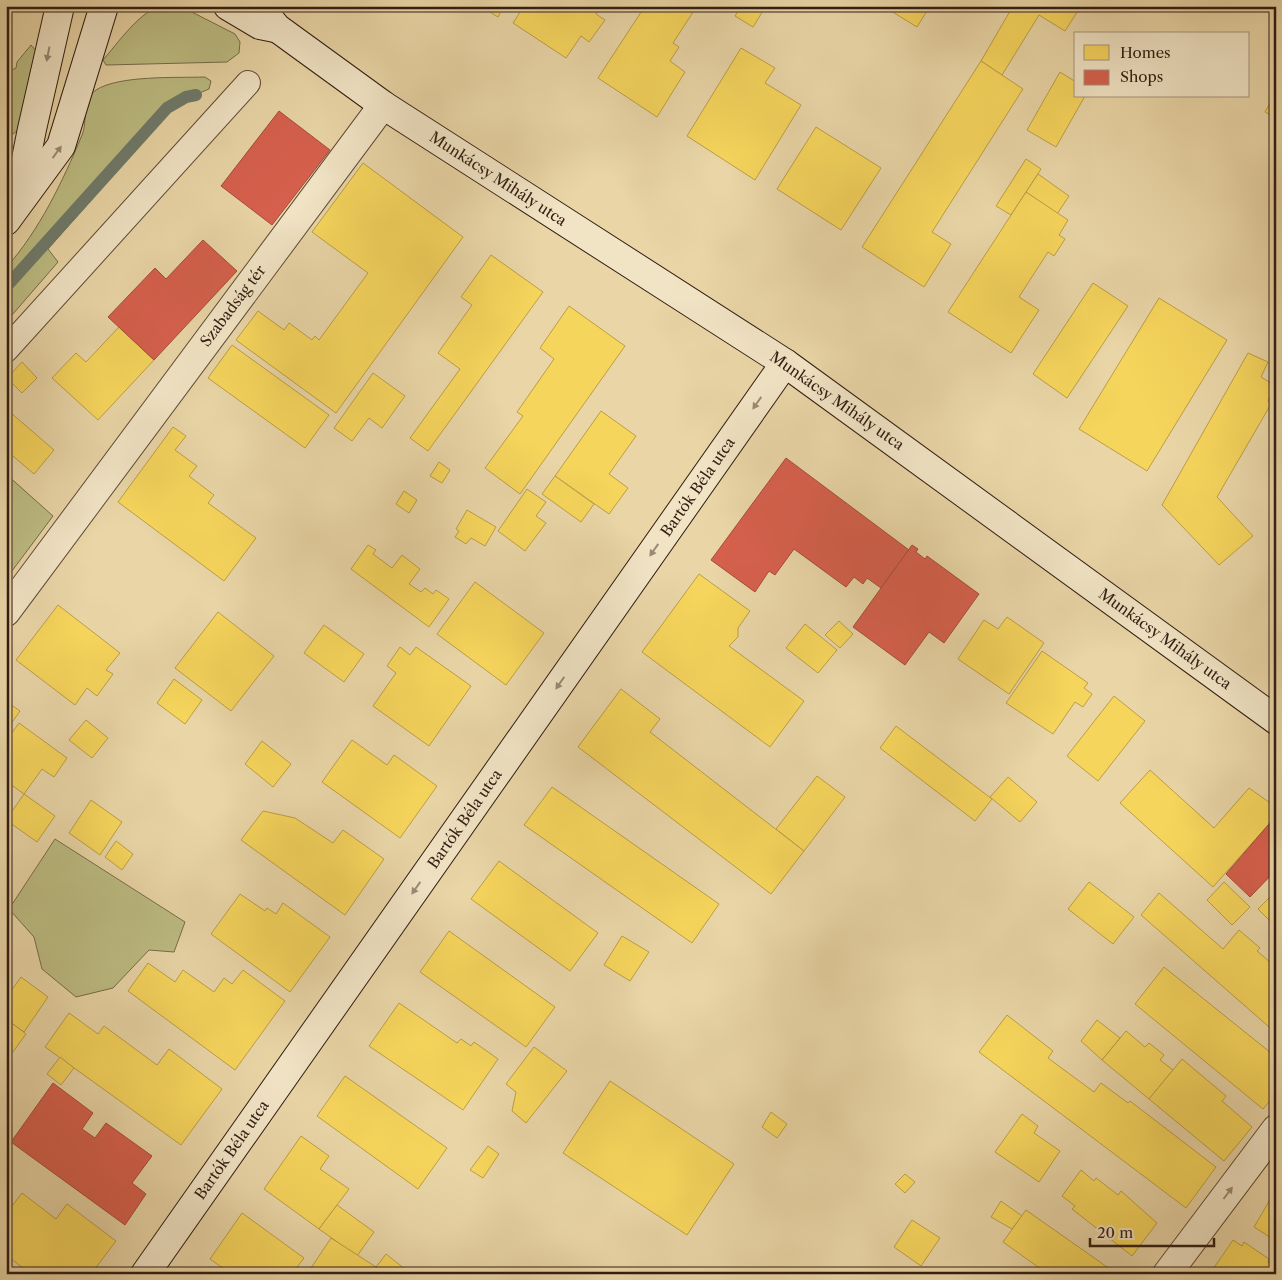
<svg xmlns="http://www.w3.org/2000/svg" width="1282" height="1280" font-family="'Libre Caslon Text',serif">
  <style>
    .green { fill: #bcbc82; stroke: #776c4a }
    .homes { fill: #f6d55c; stroke: #bb9e46 }
    .shops { fill: #d6604d; stroke: #a54c3b }
    .lines { fill: none; stroke-linecap: round; stroke-linejoin: round }
    .stream { stroke: #6f7b6b; stroke-width: 12 }
    .lane-casing { stroke: #604b37; stroke-width: 26 }
    .street-casing { stroke: #604b37; stroke-width: 30 }
    .secondary-casing { stroke: #321d12; stroke-width: 30 }
    .path { stroke: #321d12; stroke-width: 3; stroke-dasharray: 1 2.5; stroke-linecap: butt }
    .lane { stroke: #f1e4c5; stroke-width: 24 }
    .street { stroke: #f1e4c5; stroke-width: 28 }
    .secondary { stroke: #f1e4c5; stroke-width: 28 }
    .oneway { fill: #9b8a74 }
    .labels { text-anchor: middle; stroke-width: 5; stroke-linejoin: round; paint-order: stroke }
    .street-label { font-size: 15px; fill: #321d12; stroke: #f1e4c5 }
  </style>
  <rect width="100%" height="100%" fill="#e9d5a6"/>
  <filter id="stains"><feTurbulence type="fractalNoise" baseFrequency=".004" numOctaves="4"/><feColorMatrix values="0 0 0 0 .2 0 0 0 0 .09 0 0 0 0 .02 0 0 0 .5 -.17"/></filter>
  <radialGradient id="worn" r=".72"><stop offset=".6" stop-color="#630" stop-opacity="0"/><stop offset="1" stop-color="#630" stop-opacity=".3"/></radialGradient>
  <!-- green -->
  <g class="green">
    <path d="M161,6L184,8L235,34L240,42L239,53L227,62L106,65L103,60C117,44 140,11 161,6Z"/>
    <path d="M31,45L37,52L18,130L13,134L6,133V84L10,71L16,68L17,62Z"/>
    <path d="M205,77L211,81L209,89L178,102L48,249L58,262L6,322V268C40,229 62,183 82,135C88,121 81,100 96,90C119,75 177,78 205,77Z"/>
    <path d="M6,474L53,516L6,579Z"/>
    <path d="M55,839L185,922L174,952L149,950L113,988L76,997L42,969L34,937L9,909Z"/>
  </g>
  <!-- homes -->
  <g class="homes">
    <path d="M480,6H504L498,17Z"/>
    <path d="M524,6H601L596,14L605,20L589,42L581,36L566,58L513,23Z"/>
    <path d="M645,6H697L673,43L679,47L670,61L685,72L657,117L598,78Z"/>
    <path d="M741,6H766L753,27L735,16Z"/>
    <path d="M893,6H930L917,27L891,11Z"/>
    <path d="M1013,6H1081L1065,31L1039,15L1002,75L981,61Z"/>
    <path d="M741,48L775,68L765,83L801,105L755,180L687,136Z"/>
    <path d="M981,61L1023,89L932,232L951,244L924,287L862,247Z"/>
    <path d="M1060,72L1076,82V96H1085L1056,147L1027,130Z"/>
    <path d="M1276,92V118L1265,112Z"/>
    <path d="M816,127L881,168L841,230L777,189Z"/>
    <path d="M1026,159L1041,169L1011,215L996,206Z"/>
    <path d="M363,163L463,237L336,413L236,340L258,311L284,330L289,323L312,340L315,336L319,340L368,273L312,232Z"/>
    <path d="M1038,174L1069,196L1057,214L1026,192Z"/>
    <path d="M1026,192L1068,220L1059,235L1065,239L1054,256L1048,252L1019,297L1039,310L1011,353L948,312Z"/>
    <path d="M491,255L543,292L428,451L410,438L460,369L438,353L472,305L461,297Z"/>
    <path d="M1093,283L1128,306L1067,398L1033,374Z"/>
    <path d="M1159,298L1227,340L1147,471L1079,429Z"/>
    <path d="M569,306L625,346L520,494L485,468L523,416L517,412L554,359L540,348Z"/>
    <path d="M119,327L154,360L98,420L52,378L76,353L86,362Z"/>
    <path d="M232,345L329,415L305,448L208,378Z"/>
    <path d="M1248,353L1268,362L1261,377L1276,386L1268,401L1271,404L1217,497L1253,536L1219,565L1162,505Z"/>
    <path d="M22,362L37,378L22,393L7,378Z"/>
    <path d="M373,373L405,396L382,428L369,418L352,441L334,428Z"/>
    <path d="M601,411L636,436L609,474L628,488L609,514L555,476Z"/>
    <path d="M11,413L54,450L34,474L6,450V418Z"/>
    <path d="M173,427L186,436L175,450L197,466L189,476L214,495L208,503L256,538L224,581L118,502Z"/>
    <path d="M439,462L450,470L442,483L430,476Z"/>
    <path d="M555,476L594,504L581,522L542,494Z"/>
    <path d="M527,489L546,502L536,516L546,523L525,551L498,531Z"/>
    <path d="M404,491L417,500L409,513L396,504Z"/>
    <path d="M467,510L496,527L485,546L471,538L466,544L455,537L459,531L456,529Z"/>
    <path d="M368,545L376,550L373,554L392,568L402,555L420,569L409,584L421,592L425,588L433,594L436,590L449,599L429,627L351,569Z"/>
    <path d="M699,574L750,611L738,628V637L729,646L804,701L770,747L642,652Z"/>
    <path d="M475,582L544,633L506,685L437,634Z"/>
    <path d="M58,605L120,653L106,670L113,674L97,696L87,688L75,705L16,660Z"/>
    <path d="M218,612L274,656L231,711L175,668Z"/>
    <path d="M1007,617L1044,643L1009,694L958,659L984,620L998,629Z"/>
    <path d="M839,621L853,634L840,648L825,635Z"/>
    <path d="M805,624L837,650L818,673L786,648Z"/>
    <path d="M324,625L364,654L344,682L304,653Z"/>
    <path d="M400,647L410,655L416,647L471,686L429,746L373,706L396,673L387,666Z"/>
    <path d="M1042,651L1088,683L1084,688L1092,694L1083,707L1075,702L1053,734L1006,703Z"/>
    <path d="M174,679L202,700L185,724L157,703Z"/>
    <path d="M621,689L660,719L650,732L804,851L771,894L578,747Z"/>
    <path d="M1114,696L1145,721L1098,781L1067,756Z"/>
    <path d="M6,701L20,711L6,731Z"/>
    <path d="M86,720L108,738L92,758L69,740Z"/>
    <path d="M19,723L67,758L54,777L42,769L24,794L6,781V741Z"/>
    <path d="M896,726L992,799L975,821L880,748Z"/>
    <path d="M352,740L387,765L394,755L437,786L400,838L322,782Z"/>
    <path d="M262,741L291,764L273,787L245,764Z"/>
    <path d="M1150,770L1214,828L1249,788L1276,807V816L1213,887L1120,803Z"/>
    <path d="M817,776L845,797L804,851L776,829Z"/>
    <path d="M1008,777L1037,802L1020,822L990,797Z"/>
    <path d="M552,787L719,904L692,943L524,825Z"/>
    <path d="M24,794L55,816L37,842L6,820Z"/>
    <path d="M91,800L122,822L100,855L69,833Z"/>
    <path d="M263,811L295,818L333,843L343,830L384,859L345,915L241,840Z"/>
    <path d="M116,841L133,854L122,870L105,857Z"/>
    <path d="M499,861L598,933L570,971L471,899Z"/>
    <path d="M1089,882L1134,917L1113,944L1068,909Z"/>
    <path d="M1224,882L1250,907L1232,925L1207,900Z"/>
    <path d="M1276,891V927L1258,909Z"/>
    <path d="M1159,893L1223,949L1239,930L1260,948L1257,951L1276,967V1033L1141,915Z"/>
    <path d="M240,894L265,911L267,908L276,914L283,903L330,937L290,992L211,934Z"/>
    <path d="M449,931L555,1007L526,1047L420,972Z"/>
    <path d="M622,936L649,952L630,981L604,965Z"/>
    <path d="M148,963L175,982L183,970L214,992L224,978L232,984L243,970L285,1001L235,1070L128,991Z"/>
    <path d="M1164,967L1276,1057V1094L1263,1109L1135,1004Z"/>
    <path d="M21,977L48,997L24,1032L6,1019V998Z"/>
    <path d="M399,1003L457,1043L461,1039L471,1046L474,1042L498,1059L463,1110L369,1046Z"/>
    <path d="M69,1013L98,1034L104,1026L157,1065L169,1049L222,1089L181,1145L45,1047Z"/>
    <path d="M1007,1015L1053,1051L1048,1058L1094,1092L1101,1083L1128,1103L1130,1101L1216,1167L1186,1208L979,1052Z"/>
    <path d="M1097,1020L1120,1038L1102,1060L1081,1041Z"/>
    <path d="M9,1021L26,1034L10,1056L6,1053V1025Z"/>
    <path d="M1126,1031L1145,1047L1149,1043L1164,1055L1160,1060L1173,1070L1149,1099L1102,1060Z"/>
    <path d="M534,1047L567,1071L526,1123L512,1111L516,1092L506,1084Z"/>
    <path d="M60,1057L74,1068L61,1085L47,1074Z"/>
    <path d="M1182,1059L1226,1096L1222,1101L1252,1127L1224,1161L1149,1099Z"/>
    <path d="M345,1076L447,1148L418,1189L317,1116Z"/>
    <path d="M610,1081L734,1164L687,1235L563,1153Z"/>
    <path d="M771,1112L787,1124L777,1138L762,1127Z"/>
    <path d="M1022,1114L1038,1126L1034,1133L1060,1151L1039,1182L995,1152Z"/>
    <path d="M301,1136L329,1156L320,1169L349,1189L319,1229L264,1189Z"/>
    <path d="M488,1146L499,1154L483,1178L470,1170Z"/>
    <path d="M1081,1170L1094,1181L1096,1178L1118,1195L1121,1191L1157,1223L1132,1256L1072,1209L1075,1206L1062,1196Z"/>
    <path d="M905,1174L915,1182L905,1193L895,1184Z"/>
    <path d="M22,1193L56,1219L67,1204L116,1241L91,1274H31L6,1255V1214Z"/>
    <path d="M1274,1193L1276,1194V1241L1254,1227Z"/>
    <path d="M1001,1201L1022,1216L1012,1229L991,1217Z"/>
    <path d="M337,1205L374,1232L357,1256L319,1229Z"/>
    <path d="M1026,1210L1117,1274H1048L1003,1242Z"/>
    <path d="M242,1213L304,1258L292,1274H231L210,1259Z"/>
    <path d="M912,1220L940,1238L921,1266L894,1247Z"/>
    <path d="M331,1238L376,1267L371,1274H313L309,1271Z"/>
    <path d="M1233,1240L1242,1246L1244,1242L1269,1259L1268,1262L1276,1268V1274L1211,1272Z"/>
    <path d="M386,1254L411,1274H384L376,1267Z"/>
  </g>
  <!-- shops -->
  <g class="shops">
    <path d="M279,111L330,150L272,225L221,186Z"/>
    <path d="M203,240L237,271L154,360L108,317L155,268L166,279Z"/>
    <path d="M786,458L909,550L881,588L867,578L863,584L854,577L846,587L794,549L775,575L769,571L755,592L711,560Z"/>
    <path d="M912,545L918,549L916,552L925,559L927,556L979,594L944,643L929,632L905,665L853,627Z"/>
    <path d="M1276,816V870L1250,897L1226,874Z"/>
    <path d="M53,1083L93,1113L82,1129L95,1138L106,1123L152,1156L132,1183L146,1194L125,1225L11,1142Z"/>
  </g>
  <g class="lines">
    <!-- stream -->
    <path class="stream" d="M6,287L167,108L186,97L196,95"/>
    <defs>
      <path id="lane" d="M6,350L248,83"/>
      <g id="street">
        <path d="M6,612L383,105"/>
        <path d="M1167,1274L1276,1129"/>
      </g>
      <g id="secondary">
        <path d="M228,6L260,25L275,28"/>
        <path d="M259,6L277,28L383,105L785,363L1276,720"/>
        <path d="M18,199L32,129L60,6"/>
        <path d="M6,221L61,146L104,6"/>
        <path d="M145,1274L785,363"/>
      </g>
    </defs>
    <!-- lane casing -->
    <use href="#lane" class="lane-casing"/>
    <!-- street casing -->
    <use href="#street" class="street-casing"/>
    <!-- secondary casing -->
    <use href="#secondary" class="secondary-casing"/>
    <!-- path -->
    <path class="path" d="M6,58L12,50"/>
    <!-- lane -->
    <use href="#lane" class="lane"/>
    <!-- street -->
    <use href="#street" class="street"/>
    <!-- secondary -->
    <use href="#secondary" class="secondary"/>
  </g>
  <!-- one-way arrows -->
  <defs><path id="oneway-solid" d="M-6-.8H1V-3.2L6.5 0L1 3.2V.8H-6Z" transform="scale(1.25)"/></defs>
  <g class="oneway">
    <use href="#oneway-solid" transform="translate(48 54) rotate(101)"/>
    <use href="#oneway-solid" transform="translate(57 152) rotate(-54)"/>
    <use href="#oneway-solid" transform="translate(757 403) rotate(125)"/>
    <use href="#oneway-solid" transform="translate(654 550) rotate(125)"/>
    <use href="#oneway-solid" transform="translate(560 683) rotate(125)"/>
    <use href="#oneway-solid" transform="translate(416 888) rotate(125)"/>
    <use href="#oneway-solid" transform="translate(1228 1193) rotate(-53)"/>
  </g>
  <g class="labels">
    <!-- street labels -->
    <g class="street-label">
      <text transform="translate(498 179) rotate(33)" y="5">Munkácsy Mihály utca</text>
      <text transform="translate(233 306) rotate(-53)" y="5">Szabadság tér</text>
      <text transform="translate(837 401) rotate(35)" y="5">Munkácsy Mihály utca</text>
      <text transform="translate(698 487) rotate(-55)" y="5">Bartók Béla utca</text>
      <text transform="translate(1165 639) rotate(36)" y="5">Munkácsy Mihály utca</text>
      <text transform="translate(465 819) rotate(-55)" y="5">Bartók Béla utca</text>
      <text transform="translate(232 1150) rotate(-55)" y="5">Bartók Béla utca</text>
    </g>
  </g>
  <!-- margin -->
  <rect width="1282" height="1280" fill="none" stroke="#e9d5a6" stroke-width="25"/>
  <rect x="8" y="8" width="1267" height="1265" fill="none" stroke="#321d12" stroke-width="2.5"/>
  <rect x="12" y="12" width="1257" height="1255" fill="none" stroke="#321d12"/>
  <!-- legend -->
  <rect x="1074" y="32" width="175" height="65" fill="#f1e4c5" stroke="#a5947d"/>
  <rect x="1084" y="45" width="25" height="15" fill="#f6d55c" stroke="#a5947d"/>
  <text x="1120" y="58" font-size="15" fill="#321d12">Homes</text>
  <rect x="1084" y="70" width="25" height="15" fill="#d6604d" stroke="#a5947d"/>
  <text x="1120" y="82" font-size="15" fill="#321d12">Shops</text>
  <!-- scale -->
  <path d="M1090 1238v8h124v-8" fill="none" stroke="#321d12" stroke-width="2.5"/>
  <text x="1097" y="1238" font-size="15" fill="#321d12" stroke="#f1e4c5" stroke-width="4" paint-order="stroke">20 m</text>
  <rect width="100%" height="100%" filter="url(#stains)"/>
  <rect width="100%" height="100%" fill="url(#worn)"/>
</svg>
